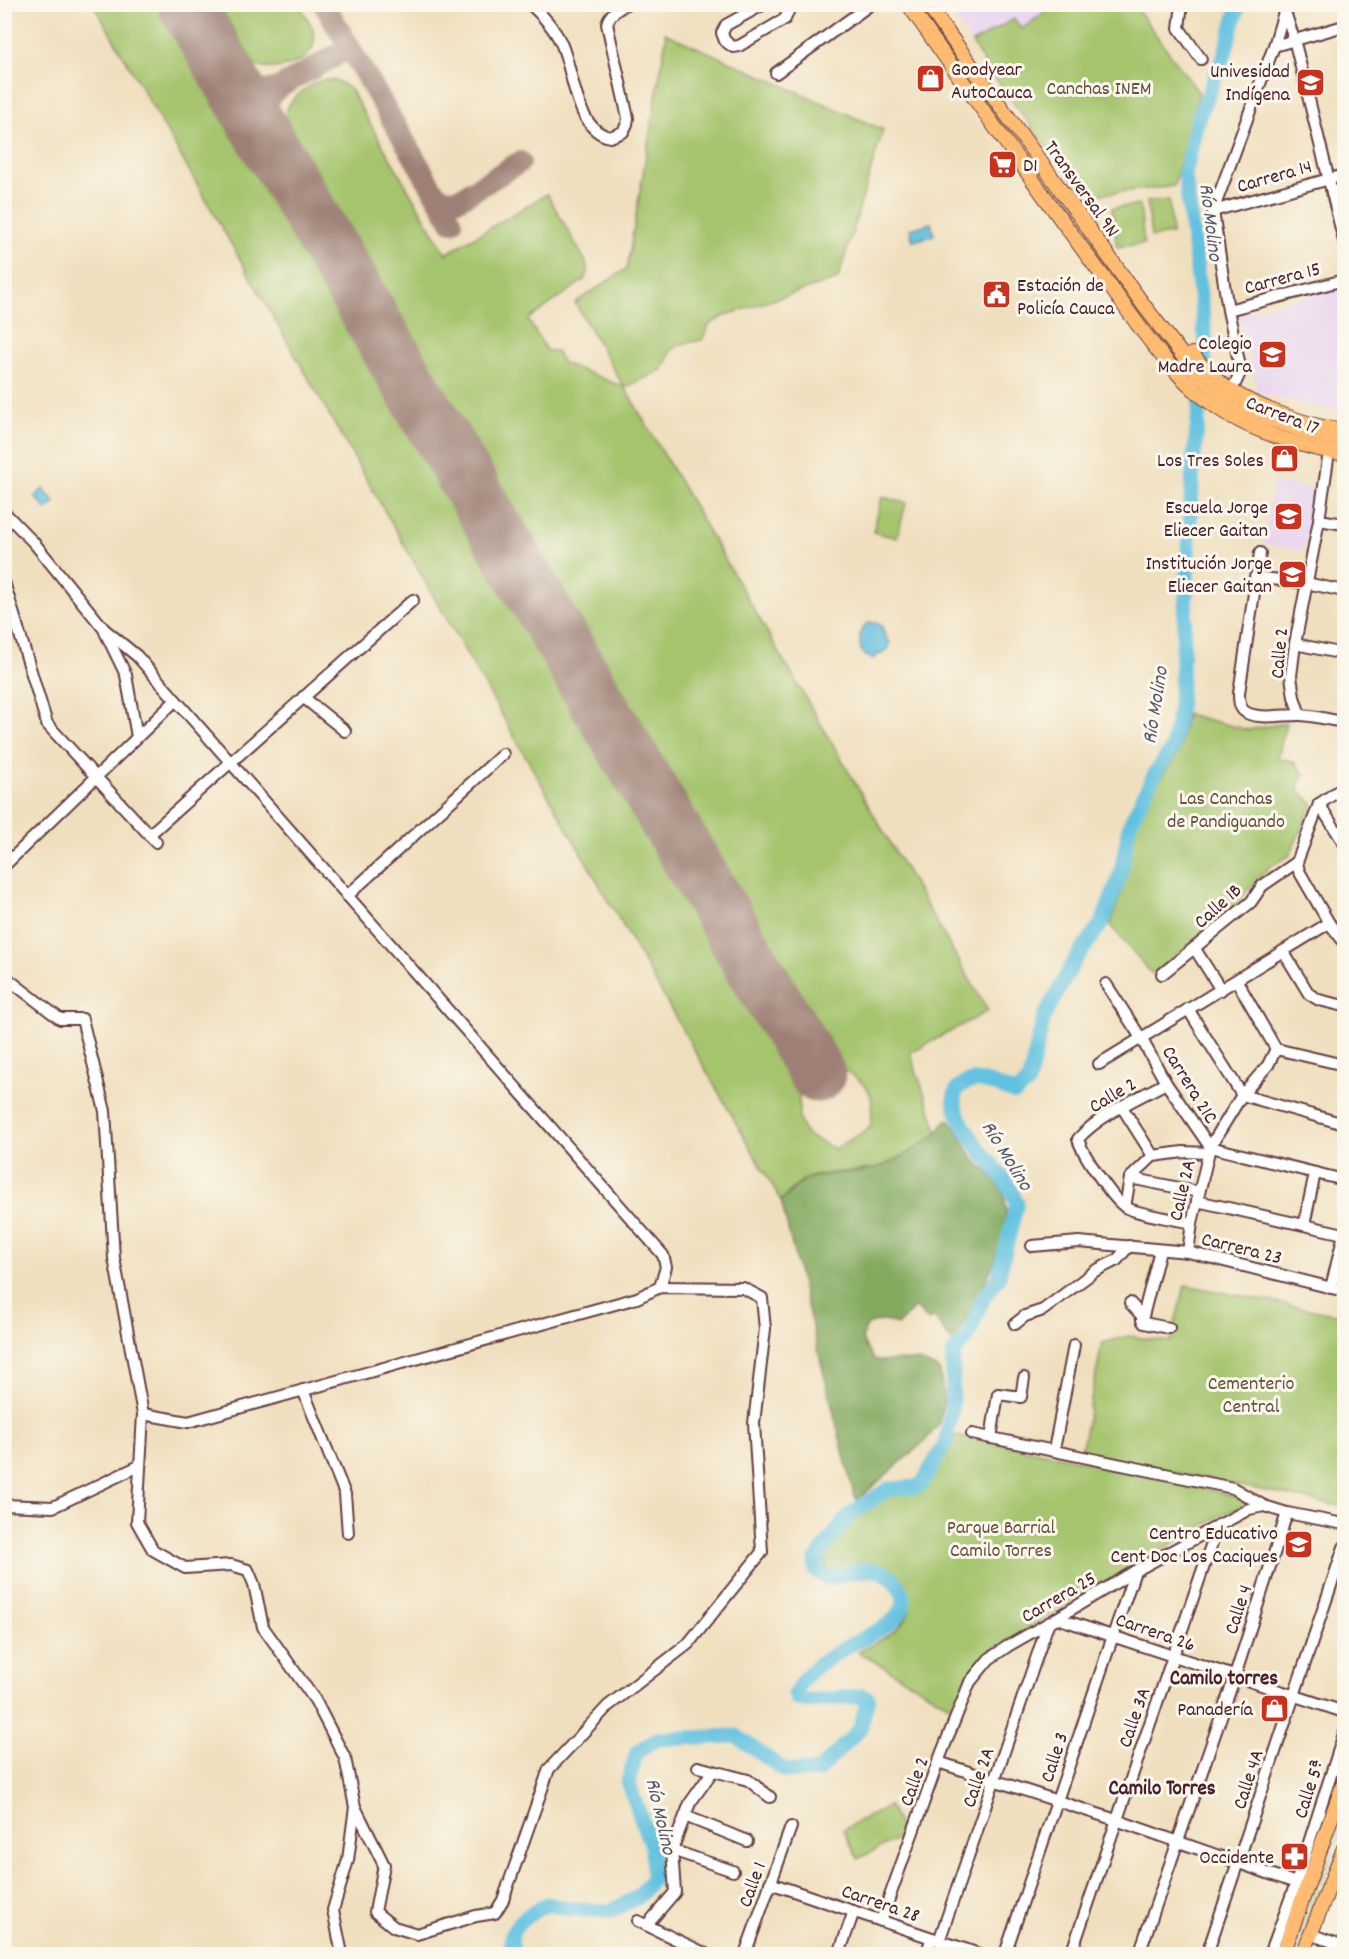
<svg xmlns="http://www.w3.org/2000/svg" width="1349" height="1959" font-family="Dekko,sans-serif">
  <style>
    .built { fill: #e7d2ef }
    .green { fill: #a5c46d; stroke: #78724c; stroke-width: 1.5 }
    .forest { fill: #84aa60; stroke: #676446; stroke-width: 1.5 }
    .water { fill: #62c1e0; stroke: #567086; stroke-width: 1.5 }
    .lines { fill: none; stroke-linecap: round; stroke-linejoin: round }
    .river { stroke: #62c1e0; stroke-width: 15 }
    .taxiway { stroke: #9d7f74; stroke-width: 22 }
    .runway { stroke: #9d7f74; stroke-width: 57 }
    .minor-casing { stroke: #633c41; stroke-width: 14 }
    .major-casing { stroke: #633c41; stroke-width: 16 }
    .minor { stroke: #fff; stroke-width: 10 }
    .major { stroke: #febb71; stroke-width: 14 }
    .labels { text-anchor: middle; stroke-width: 6; stroke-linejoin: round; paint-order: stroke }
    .poi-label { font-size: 20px; fill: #4a1f2b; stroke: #fbf7ec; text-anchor: end }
    .park-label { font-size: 20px; fill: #65513f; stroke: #fbf7ec }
    .street-label { font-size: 20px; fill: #4a1f2b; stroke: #fbf7ec }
    .water-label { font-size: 21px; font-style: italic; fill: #52586a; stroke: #fbf7ec }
    .neighbourhood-label { font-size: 21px; font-weight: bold; fill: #4a1f2b; stroke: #fbf7ec }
  </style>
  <rect width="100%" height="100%" fill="#fbf7ec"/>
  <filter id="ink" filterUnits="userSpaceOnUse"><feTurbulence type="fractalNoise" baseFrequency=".0167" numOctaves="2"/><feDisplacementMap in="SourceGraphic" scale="12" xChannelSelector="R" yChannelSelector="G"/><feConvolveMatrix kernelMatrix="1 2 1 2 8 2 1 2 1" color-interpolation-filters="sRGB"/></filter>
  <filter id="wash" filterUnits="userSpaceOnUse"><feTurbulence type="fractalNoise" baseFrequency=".008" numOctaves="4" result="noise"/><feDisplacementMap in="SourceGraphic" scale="24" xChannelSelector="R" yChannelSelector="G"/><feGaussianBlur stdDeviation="1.35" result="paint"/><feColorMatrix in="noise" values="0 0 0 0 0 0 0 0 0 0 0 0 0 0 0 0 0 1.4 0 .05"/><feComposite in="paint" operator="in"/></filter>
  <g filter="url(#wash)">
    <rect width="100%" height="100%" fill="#f0dfbe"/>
    <!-- built -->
    <g class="built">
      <path d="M944,5H1054L1022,29L1014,19L972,43Z"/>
      <path d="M1344,285V413L1258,393L1237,315Z"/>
      <path d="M1273,482L1315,489L1304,551L1262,544Z"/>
    </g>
    <!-- green -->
    <g class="green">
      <path d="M94,5H162L799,1094V1119L806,1135L835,1149L870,1128C875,1093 873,1089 843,1069L288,123C287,121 286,114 286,113C287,100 313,81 325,80C336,78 344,84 351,91L446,254L547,194L586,262L588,272L584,280L528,320L547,351H556L563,363L624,387L575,303L627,268L666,38L665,33L883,130L838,279L726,315L709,325L702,340L681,344L671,351L663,369L625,388L988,1011L910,1053L938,1133C921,1145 903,1160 882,1166C860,1174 822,1170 805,1179C796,1183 788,1194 781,1201Z"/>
      <path d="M219,5H299C306,16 316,29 314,43C310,64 271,74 255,65Z"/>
      <path d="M912,5H919L1115,274L1192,373L1188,376L1035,175Z"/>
      <path d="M1054,5H1134L1199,93L1174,186L1084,196L986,66L972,43L1014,19L1022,29Z"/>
      <path d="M1169,200L1172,234L1151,237L1147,202Z"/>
      <path d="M1140,205L1144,244L1117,247L1112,208Z"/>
      <path d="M882,497L906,503L897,538L873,532Z"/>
      <path d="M1186,714L1248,730L1286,723L1278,758L1294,762L1304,774L1297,788L1313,804L1289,856L1269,867L1221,920L1152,974L1110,925L1123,886L1135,826L1158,781L1179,752Z"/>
      <path d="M1185,1285L1344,1316V1507L1081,1453L1102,1343L1129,1336L1170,1342Z"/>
      <path d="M952,1435L1078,1460L1196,1486L1242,1498L1246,1501V1504L1219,1516L1146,1559L995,1648C974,1665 965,1685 954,1708L858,1652C876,1642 910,1629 910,1604C910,1600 908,1595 907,1590C904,1579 893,1569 882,1566C862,1560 846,1572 827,1570L824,1561C836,1535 859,1510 885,1497C897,1491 910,1492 922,1489L946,1451Z"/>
      <path d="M889,1806L904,1835L858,1859L843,1829Z"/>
      <path d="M1344,1812V1823L1322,1885L1318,1883Z"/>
      <path d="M1315,1888L1322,1890L1294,1954H1291Z"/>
    </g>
    <!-- forest -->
    <path class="forest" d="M948,1119C960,1130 965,1149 976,1161C985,1171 996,1176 1001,1188C1022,1232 972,1304 953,1343L934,1317L928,1320L915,1307L898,1325C886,1319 878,1320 866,1326L862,1340L874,1360C903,1364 914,1353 940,1371L944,1401L939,1424L925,1441L857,1500L854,1495L781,1201L805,1179L837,1173L858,1172L883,1166L903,1156L938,1133L942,1124Z"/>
    <!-- water -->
    <g class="water">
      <path d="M931,223L934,235L913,241L910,229Z"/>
      <path d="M43,489L55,502L47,510L35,497Z"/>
      <path d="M868,623H877L882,627L885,636L890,643L888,649L872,659L863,654C858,643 858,630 868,623Z"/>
    </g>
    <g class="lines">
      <!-- river -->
      <path class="river" d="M515,1954C501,1928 528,1915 547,1904L569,1909L611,1911L638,1897L653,1878L652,1849L628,1782L637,1752L657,1739L736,1736L786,1771H818L860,1729L868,1698L862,1696L808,1701L797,1699L795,1693C800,1684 806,1674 815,1668C825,1659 839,1652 850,1645C870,1634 924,1615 896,1583C877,1560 852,1573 828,1578L816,1572V1560L849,1515L888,1489L915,1487L922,1484L946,1442L952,1407L953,1353L968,1336L984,1297L998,1279L1017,1203C1013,1196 1010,1188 1006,1182C994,1165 933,1103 962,1085C967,1082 973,1080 980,1081C991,1082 1004,1089 1015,1093L1028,1083L1044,1017L1075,960L1102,923L1121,872L1130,823L1155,773L1172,749L1180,704L1193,467L1206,343L1185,174L1197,121L1224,56L1239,4"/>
      <!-- taxiway -->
      <g class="taxiway">
        <path d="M324,4L452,222"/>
        <path d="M229,77C244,90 259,94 278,88"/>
        <path d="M271,148C262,124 256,107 278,88L349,48"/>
        <path d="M434,192L445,200L459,199L520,162"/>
      </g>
      <!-- runway -->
      <path class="runway" d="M186,4L817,1074"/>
    </g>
  </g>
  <g filter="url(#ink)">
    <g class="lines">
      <defs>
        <g id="minor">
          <path d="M530,4C542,15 553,26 560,41C574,68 574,130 610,137L623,132L627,124L628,118L607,24C609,14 618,9 626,4"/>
          <path d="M764,4L726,25L722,33L725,41L733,47L739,46L785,19L788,12L784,4"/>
          <path d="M1182,4L1179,28L1201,59"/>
          <path d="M1285,12L1294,39L1344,241"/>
          <path d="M1274,46L1344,26"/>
          <path d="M776,73L871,4"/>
          <path d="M1213,211L1344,175"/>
          <path d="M1228,310L1344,280"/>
          <path d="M1232,390L1241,371L1228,310L1213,211L1274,46L1284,12L1289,4"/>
          <path d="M4,512L35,544L104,629L137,656L663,1255L666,1267L660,1287"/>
          <path d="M1319,520L1344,524"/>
          <path d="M1260,553L1239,693C1239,699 1239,707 1244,711C1256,721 1287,714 1301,715C1316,716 1330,720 1344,722"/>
          <path d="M1255,577L1306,583L1344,591"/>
          <path d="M4,582L47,724L156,842"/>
          <path d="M105,632L126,675L137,737"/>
          <path d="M1295,644L1344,654"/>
          <path d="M303,697L345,731"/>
          <path d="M1300,715L1294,697L1291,676L1295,644L1319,520L1329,452"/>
          <path d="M1319,804L1344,843"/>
          <path d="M1319,804L1344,787"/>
          <path d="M149,835L413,600"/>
          <path d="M1297,862L1299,871L1329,923L1344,942"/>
          <path d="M1297,862L1319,804"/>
          <path d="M4,866L175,701"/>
          <path d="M347,896L503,754"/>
          <path d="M1195,949L1221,990"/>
          <path d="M1283,951L1309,994L1319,1000L1344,1006"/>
          <path d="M1162,974L1251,902L1262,886L1297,862"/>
          <path d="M4,976L60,1019H82L105,1111L114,1258L143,1414L137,1522L153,1550L185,1568L231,1565L248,1570L254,1584L263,1627L315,1700L345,1758L355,1807L348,1860L333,1910L342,1954"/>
          <path d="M1237,981L1276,1049L1344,1065"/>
          <path d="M1106,984L1141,1038L1166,1083L1210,1147L1344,1180"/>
          <path d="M1188,1009L1242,1095L1344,1124"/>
          <path d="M1099,1064L1329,923"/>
          <path d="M1166,1083C1138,1098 1099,1115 1078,1139C1082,1153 1114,1202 1127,1208C1142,1215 1174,1219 1192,1223"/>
          <path d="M1122,1107L1153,1156"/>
          <path d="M1130,1178L1199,1192"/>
          <path d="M1197,1201L1344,1234"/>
          <path d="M1125,1207L1130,1178L1153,1156L1183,1152L1208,1153"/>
          <path d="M1304,1225L1315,1173"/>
          <path d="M1032,1246L1079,1242L1188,1252L1344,1291"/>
          <path d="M1160,1250L1142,1320L1144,1323L1169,1328"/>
          <path d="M1188,1252L1192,1223L1210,1147L1242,1095L1268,1065L1276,1049"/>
          <path d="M1331,1288L1344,1234"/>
          <path d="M1130,1303L1142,1316"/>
          <path d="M1015,1324L1025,1316L1043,1310L1095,1271L1117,1260L1129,1246"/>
          <path d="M303,1390L345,1494L348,1533"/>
          <path d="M143,1414L188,1422L637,1298L660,1287L743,1288L762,1298L765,1329L754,1423L762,1552L688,1644L608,1706L549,1769L503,1900L495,1913L476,1916L417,1934L394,1927L375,1912L384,1865L355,1807"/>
          <path d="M972,1434L1233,1488L1264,1506"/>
          <path d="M991,1438L998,1394L1021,1397L1024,1378"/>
          <path d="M1054,1450L1074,1345"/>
          <path d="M4,1505L53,1507L139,1466"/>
          <path d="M1057,1618L1344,1712"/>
          <path d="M938,1762L1116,1820L1296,1883"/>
          <path d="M698,1767L748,1780L770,1797"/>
          <path d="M685,1816L747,1841"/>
          <path d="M672,1850L733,1871"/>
          <path d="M770,1883L979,1954"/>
          <path d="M638,1921L706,1954"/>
          <path d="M881,1921L938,1762L970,1682L989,1659L1008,1646L1057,1618L1135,1571L1249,1509L1264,1506L1287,1513L1344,1524"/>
          <path d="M647,1925L675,1892L672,1850L690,1803L712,1772"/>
          <path d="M1310,1934L1344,1946"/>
          <path d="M939,1941L1048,1624"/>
          <path d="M745,1954L791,1827"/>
          <path d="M839,1954L854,1911"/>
          <path d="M926,1954L932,1938"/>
          <path d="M1005,1954L1135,1571"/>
          <path d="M1071,1954L1218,1525"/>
          <path d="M1139,1954L1235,1676L1287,1513"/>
          <path d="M1207,1954L1344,1547"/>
          <path d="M1270,1954L1296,1883L1344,1734"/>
        </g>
        <g id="major">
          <path d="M908,4C973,96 1037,188 1104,278C1139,325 1171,378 1221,410C1252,431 1308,449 1344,454"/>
          <path d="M927,4L1145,307L1196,373L1228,400L1254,414L1310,433L1344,441"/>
          <path d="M1192,354C1200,364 1209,373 1218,381C1246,405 1308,426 1344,431"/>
          <path d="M1283,1954L1344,1782"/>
          <path d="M1303,1954L1344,1848"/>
        </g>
      </defs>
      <!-- minor casing -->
      <use href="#minor" class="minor-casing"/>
      <!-- major casing -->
      <use href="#major" class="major-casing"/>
      <!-- minor -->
      <use href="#minor" class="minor"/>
      <!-- major -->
      <use href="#major" class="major"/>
    </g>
  </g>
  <!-- icons -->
  <defs>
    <symbol id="shop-square" viewBox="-11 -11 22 22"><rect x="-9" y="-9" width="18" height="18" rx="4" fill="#c8321e" stroke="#fbf7ec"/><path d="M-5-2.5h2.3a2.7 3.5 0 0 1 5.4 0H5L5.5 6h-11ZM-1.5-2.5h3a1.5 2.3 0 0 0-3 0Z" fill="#fff"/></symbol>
    <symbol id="university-square" viewBox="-11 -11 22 22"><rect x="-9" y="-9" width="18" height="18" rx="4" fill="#c8321e" stroke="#fbf7ec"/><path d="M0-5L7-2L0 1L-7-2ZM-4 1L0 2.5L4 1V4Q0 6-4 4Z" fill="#fff"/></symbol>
    <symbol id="supermarket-square" viewBox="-11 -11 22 22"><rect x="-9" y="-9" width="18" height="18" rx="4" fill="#c8321e" stroke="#fbf7ec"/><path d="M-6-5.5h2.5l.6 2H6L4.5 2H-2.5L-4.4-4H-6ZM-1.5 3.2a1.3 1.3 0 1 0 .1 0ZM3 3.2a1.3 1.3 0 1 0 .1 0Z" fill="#fff"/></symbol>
    <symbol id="civic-square" viewBox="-11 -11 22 22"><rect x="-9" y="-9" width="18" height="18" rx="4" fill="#c8321e" stroke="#fbf7ec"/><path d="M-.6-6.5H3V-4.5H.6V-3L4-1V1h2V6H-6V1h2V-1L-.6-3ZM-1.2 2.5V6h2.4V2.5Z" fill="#fff"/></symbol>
    <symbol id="school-square" viewBox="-11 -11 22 22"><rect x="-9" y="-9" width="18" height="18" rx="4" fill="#c8321e" stroke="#fbf7ec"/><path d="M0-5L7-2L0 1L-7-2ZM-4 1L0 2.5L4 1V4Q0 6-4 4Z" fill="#fff"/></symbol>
    <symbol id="pharmacy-square" viewBox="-11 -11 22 22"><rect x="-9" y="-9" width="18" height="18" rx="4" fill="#c8321e" stroke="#fbf7ec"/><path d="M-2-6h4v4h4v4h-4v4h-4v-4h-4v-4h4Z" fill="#fff"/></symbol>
  </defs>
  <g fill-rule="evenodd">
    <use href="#shop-square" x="914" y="62" width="33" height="33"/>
    <use href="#university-square" x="1294" y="66" width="33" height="33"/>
    <use href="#supermarket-square" x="986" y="148" width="33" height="33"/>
    <use href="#civic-square" x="980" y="278" width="33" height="33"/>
    <use href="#school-square" x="1256" y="338" width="33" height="33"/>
    <use href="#shop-square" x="1268" y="442" width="33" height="33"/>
    <use href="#school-square" x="1272" y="500" width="33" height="33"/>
    <use href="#school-square" x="1276" y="558" width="33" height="33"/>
    <use href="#school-square" x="1282" y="1528" width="33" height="33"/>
    <use href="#shop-square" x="1258" y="1692" width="33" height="33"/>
    <use href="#pharmacy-square" x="1278" y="1840" width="33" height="33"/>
  </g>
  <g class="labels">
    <!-- poi labels -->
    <g class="poi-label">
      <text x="951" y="75" text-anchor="start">Goodyear<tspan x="951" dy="23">AutoCauca</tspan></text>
      <text x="1290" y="77">Univesidad<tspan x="1290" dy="23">Indígena</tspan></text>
      <text x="1023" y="171" text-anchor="start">D1</text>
      <text x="1017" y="291" text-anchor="start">Estación de<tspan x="1017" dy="23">Policía Cauca</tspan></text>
      <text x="1252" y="349">Colegio<tspan x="1252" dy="23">Madre Laura</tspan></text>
      <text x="1264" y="466">Los Tres Soles</text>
      <text x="1268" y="513">Escuela Jorge<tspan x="1268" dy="23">Eliecer Gaitan</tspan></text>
      <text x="1272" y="569">Institución Jorge<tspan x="1272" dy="23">Eliecer Gaitan</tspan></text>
      <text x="1278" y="1539">Centro Educativo<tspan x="1278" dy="23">Cent Doc Los Caciques</tspan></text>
      <text x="1253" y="1715">Panadería</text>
      <text x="1274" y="1863">Occidente</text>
    </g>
    <!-- park labels -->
    <g class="park-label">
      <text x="1099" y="94">Canchas INEM</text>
      <text x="1226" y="804">Las Canchas<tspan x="1226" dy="23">de Pandiguando</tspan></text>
      <text x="1251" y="1389">Cementerio<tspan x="1251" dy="23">Central</tspan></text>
      <text x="1001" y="1533">Parque Barrial<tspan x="1001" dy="23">Camilo Torres</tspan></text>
    </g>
    <!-- street labels -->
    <g class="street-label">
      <text transform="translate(1274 175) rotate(-16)" y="7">Carrera 14</text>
      <text transform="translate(1083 188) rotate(54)" y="7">Transversal 9N</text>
      <text transform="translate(1282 277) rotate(-15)" y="7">Carrera 15</text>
      <text transform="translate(1283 414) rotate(21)" y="7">Carrera 17</text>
      <text transform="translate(1278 653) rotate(-85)" y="7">Calle 2</text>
      <text transform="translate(1217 905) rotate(-42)" y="7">Calle 1B</text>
      <text transform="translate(1191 1084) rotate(58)" y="7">Carrera 21C</text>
      <text transform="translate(1112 1094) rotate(-31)" y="7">Calle 2</text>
      <text transform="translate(1181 1190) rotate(-77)" y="7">Calle 2A</text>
      <text transform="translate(1242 1247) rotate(14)" y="7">Carrera 23</text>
      <text transform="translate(1058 1596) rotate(-30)" y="7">Carrera 25</text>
      <text transform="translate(1237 1609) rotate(-72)" y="7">Calle 4</text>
      <text transform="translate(1156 1631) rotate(19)" y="7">Carrera 26</text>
      <text transform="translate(1133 1717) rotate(-71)" y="7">Calle 3A</text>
      <text transform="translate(1053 1757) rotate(-72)" y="7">Calle 3</text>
      <text transform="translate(977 1777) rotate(-71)" y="7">Calle 2A</text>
      <text transform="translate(1247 1779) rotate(-72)" y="7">Calle 4A</text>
      <text transform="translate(913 1781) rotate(-70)" y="7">Calle 2</text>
      <text transform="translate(1308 1788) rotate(-72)" y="7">Calle 5ª</text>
      <text transform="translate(751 1884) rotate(-70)" y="7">Calle 1</text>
      <text transform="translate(881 1902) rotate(19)" y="7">Carrera 28</text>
    </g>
    <!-- water labels -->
    <g class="water-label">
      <text transform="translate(1212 222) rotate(83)" y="7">Río Molino</text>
      <text transform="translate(1154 705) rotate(-81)" y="7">Río Molino</text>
      <text transform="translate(1008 1155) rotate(58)" y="7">Río Molino</text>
      <text transform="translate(662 1816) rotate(77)" y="7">Río Molino</text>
    </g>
    <!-- neighbourhood labels -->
    <g class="neighbourhood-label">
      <text x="1224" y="1684">Camilo torres</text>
      <text x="1162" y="1794">Camilo Torres</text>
    </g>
  </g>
  <!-- margin -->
  <rect width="1349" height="1959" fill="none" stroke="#fbf7ec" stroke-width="24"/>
</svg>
